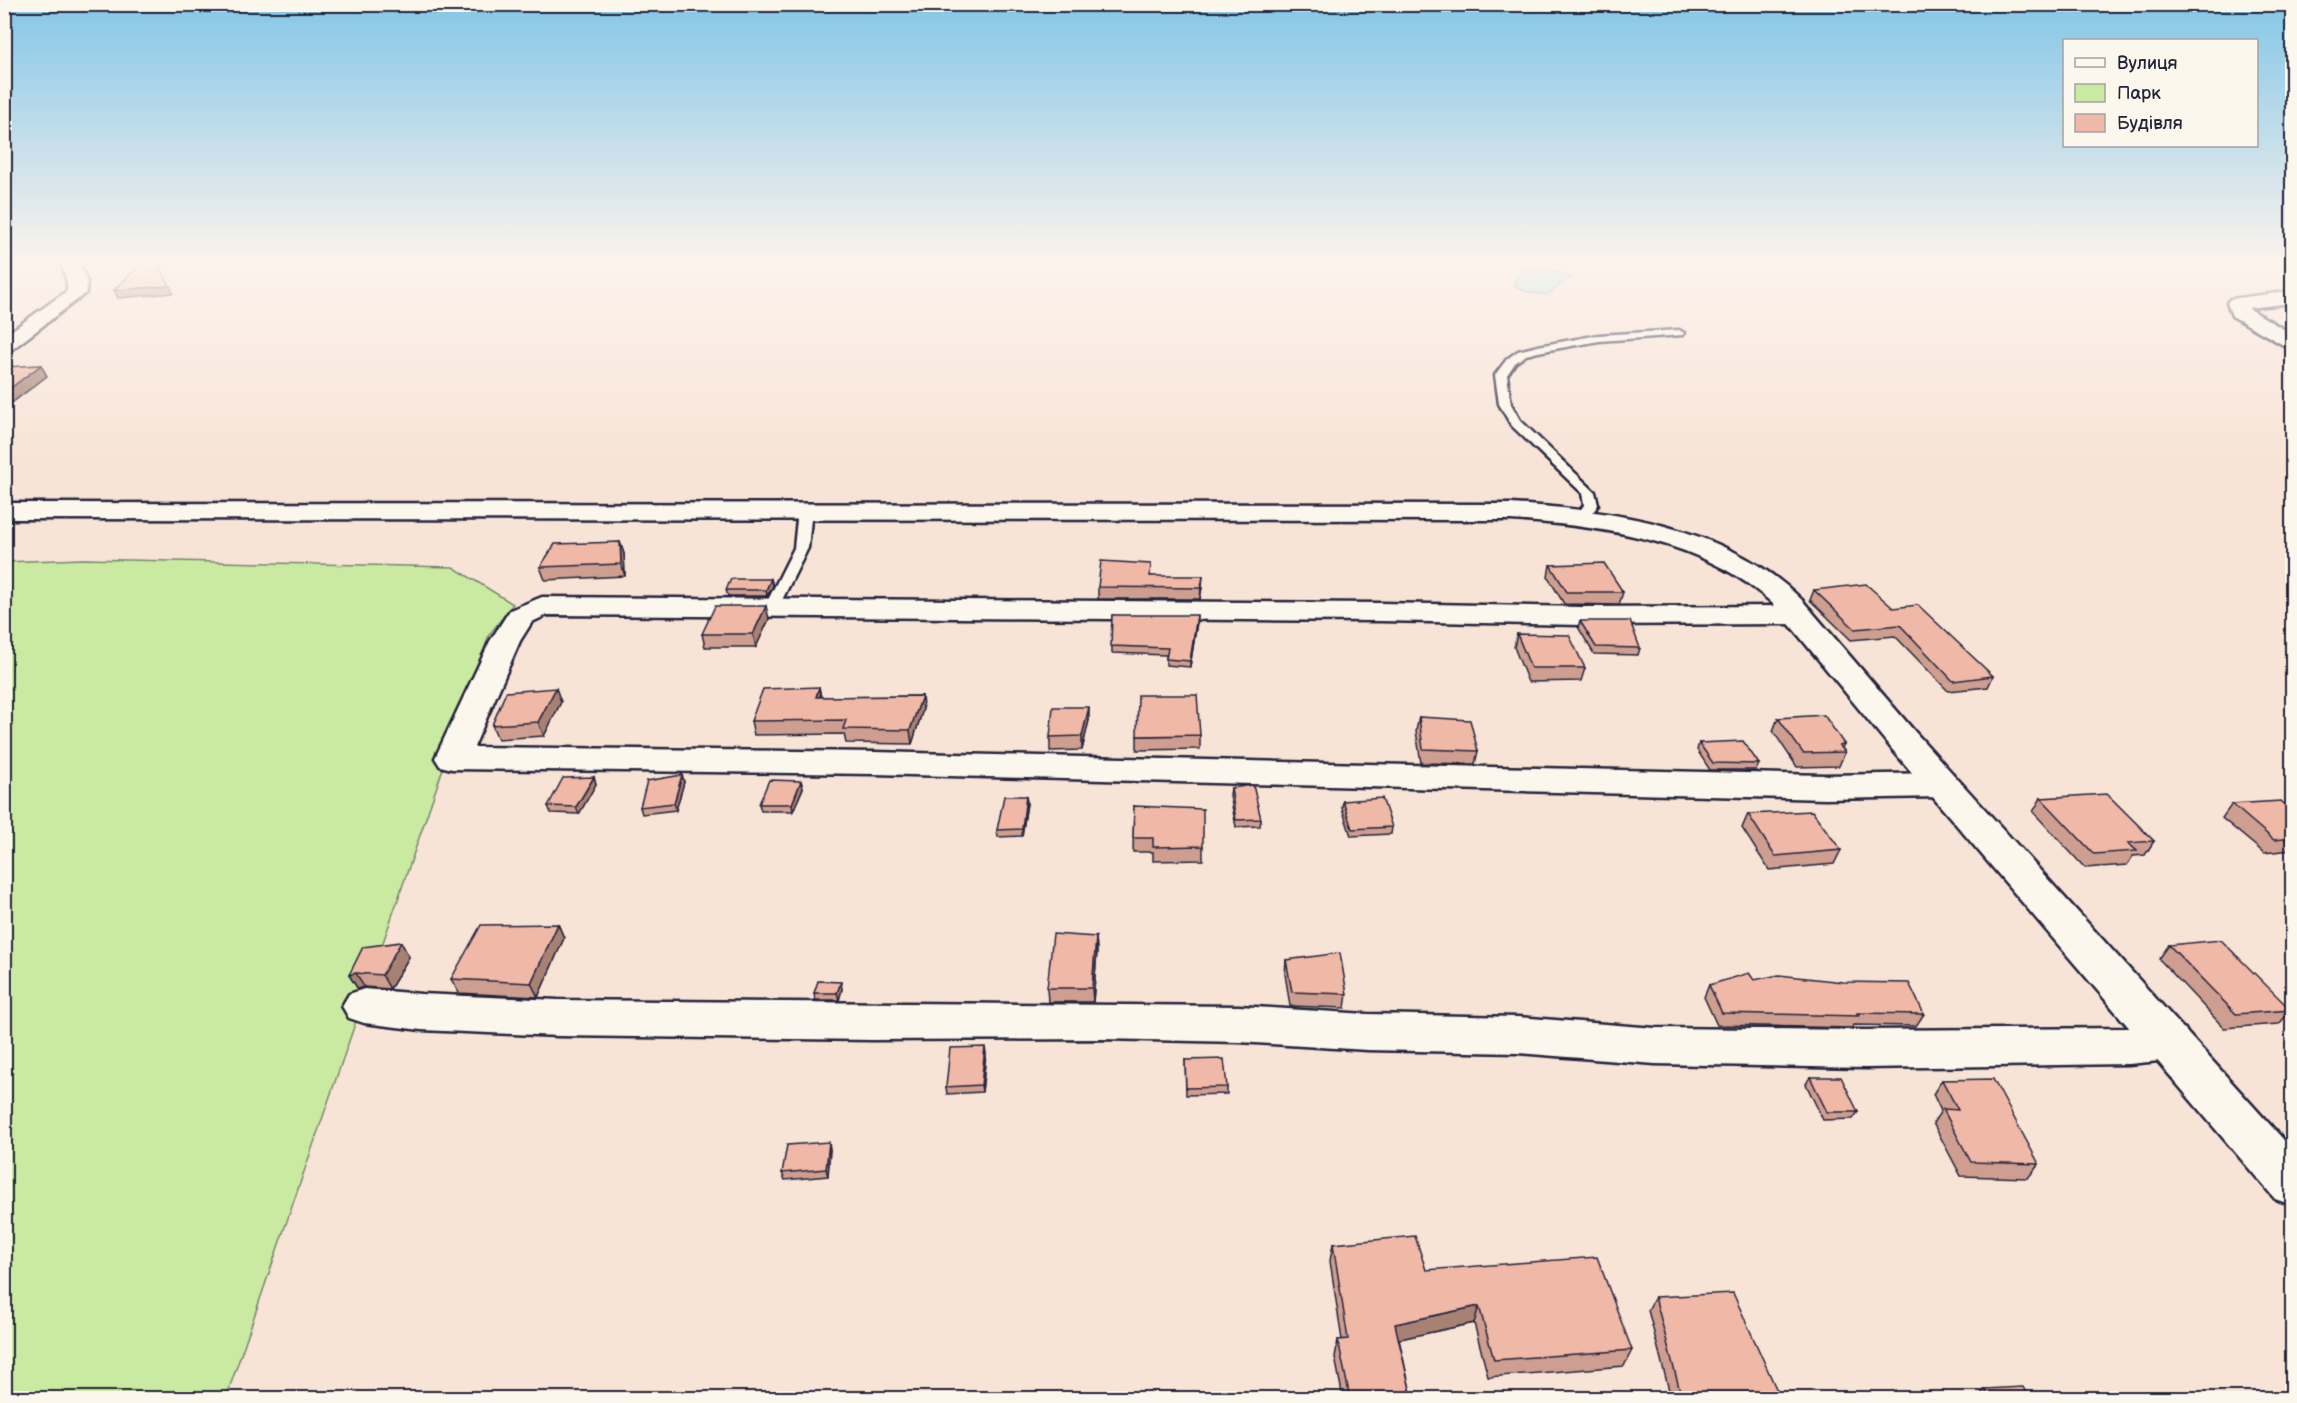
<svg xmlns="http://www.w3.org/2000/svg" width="2297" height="1403" font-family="'Balsamiq Sans',sans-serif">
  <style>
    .green { fill: #caeaa2; stroke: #76866e; stroke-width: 1.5 }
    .water { fill: #8fe0e6; stroke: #6394a2; stroke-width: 1.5 }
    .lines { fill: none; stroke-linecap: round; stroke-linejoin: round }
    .lane-casing { stroke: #22223b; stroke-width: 5 }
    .street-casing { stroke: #22223b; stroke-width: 5 }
    .secondary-casing { stroke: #22223b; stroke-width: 5 }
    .lane { fill: #fbf7ec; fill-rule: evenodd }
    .street { fill: #fbf7ec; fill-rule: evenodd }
    .secondary { fill: #fbf7ec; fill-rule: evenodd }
    .wall { fill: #ce9e90; stroke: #22223b; stroke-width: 1.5 }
    .shaded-wall { fill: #a88175; stroke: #22223b; stroke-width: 1.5 }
    .building { fill: #f0b8a7; stroke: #22223b; stroke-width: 1.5 }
  </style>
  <rect width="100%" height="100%" fill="#f8e4d7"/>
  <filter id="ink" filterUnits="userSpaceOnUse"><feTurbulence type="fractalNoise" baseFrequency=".0167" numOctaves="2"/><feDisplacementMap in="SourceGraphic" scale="12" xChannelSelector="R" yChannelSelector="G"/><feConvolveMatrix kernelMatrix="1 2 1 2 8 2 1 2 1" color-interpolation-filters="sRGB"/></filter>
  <g filter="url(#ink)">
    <!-- green -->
    <path class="green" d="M83,559L453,567L513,604L489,635L226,1398H5L4,562Z"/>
    <!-- water -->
    <path class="water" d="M1536,268L1560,272L1571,277L1547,295L1527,292L1516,288L1514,282L1524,271Z"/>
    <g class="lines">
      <defs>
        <g id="lane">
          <path d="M1679,330L1684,333L1683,335L1599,341L1538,352L1526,355L1515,363L1507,375L1511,404L1520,420L1595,492L1598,505L1587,521H1577L1575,518L1584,505L1582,493L1511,425L1499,404L1495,375L1507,359L1518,351L1538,346L1599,335Z"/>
          <path d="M805,506L812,510L808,548L778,608L771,612L766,611L764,608L794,548L798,510Z"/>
        </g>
        <g id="street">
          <path d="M61,262H79L87,282L86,293L11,350L4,352V336L67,291V282Z"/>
          <path d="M2292,291V303L2248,308L2292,334V348L2285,346L2232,316L2227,303L2230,299Z"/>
          <path d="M542,597L1380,603L1582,607L1799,606L1810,609L1814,615L1810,621L1799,624L1582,625L1380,621L547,615L532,622L520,641L474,747L874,752L1825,775L1942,773L1955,777L1960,785L1955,793L1942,797L1825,799L874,774L452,769L440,766L435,758L490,641L506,616L510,610Z"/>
          <path d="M364,989L421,994L558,1000L1239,1006L1367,1014L1518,1017L1655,1028L1865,1030L2129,1028L2169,1024L2185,1029L2191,1042L2185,1055L2169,1060L2129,1064L1865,1068L1655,1064L1518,1053L1367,1050L1239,1042L1102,1039L872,1040L558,1036L421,1030L364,1023L349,1018L342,1006L349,994Z"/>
        </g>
        <path id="secondary" d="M4,503L1511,504C1611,510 1728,526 1802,600L1915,732L2292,1149V1205L2275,1199L1891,748L1772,603C1703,539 1601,526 1511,520L4,519Z"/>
      </defs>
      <!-- lane casing -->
      <use href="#lane" class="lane-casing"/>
      <!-- street casing -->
      <use href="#street" class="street-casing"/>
      <!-- secondary casing -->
      <use href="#secondary" class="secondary-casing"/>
      <!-- lane -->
      <use href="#lane" class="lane"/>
      <!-- street -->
      <use href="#street" class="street"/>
      <!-- secondary -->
      <use href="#secondary" class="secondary"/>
    </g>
    <!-- wall -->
    <g class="wall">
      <path d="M620,542L624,554L625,576L545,580L540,567Z"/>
      <path d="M1550,565L1623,592L1619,605L1564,604L1548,577Z"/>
      <path d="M1151,576L1202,587L1200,599H1098V587Z"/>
      <path d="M771,579L773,586L767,596H728L726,590Z"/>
      <path d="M1814,590L1893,608L1993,676L1988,687L1948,691L1895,636L1851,640L1810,600Z"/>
      <path d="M1112,615L1197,622L1190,667L1166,665V655L1112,653Z"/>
      <path d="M769,619L756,647H705L702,634Z"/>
      <path d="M1580,621L1640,648L1638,655L1594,654L1578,627Z"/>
      <path d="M1517,634L1585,668L1581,681L1528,682L1514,647Z"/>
      <path d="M819,687L821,697L922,696L923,709L912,744L846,743L844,734L754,735L751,721Z"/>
      <path d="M561,702L544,736L498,739L492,725Z"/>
      <path d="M1419,717L1478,751L1475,764L1421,763L1416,731Z"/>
      <path d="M1778,718L1844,744L1842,748L1845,752L1839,766L1797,767L1773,731Z"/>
      <path d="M1089,720L1082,750L1050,751V737Z"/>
      <path d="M1200,735V749L1137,750V736Z"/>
      <path d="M1699,743L1759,764L1756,770H1710L1697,750Z"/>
      <path d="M682,775L684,782L676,810L642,814L640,807Z"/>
      <path d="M594,777L596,784L579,814L551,813L548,806Z"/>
      <path d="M801,781L803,788L793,811H761L759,804Z"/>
      <path d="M1231,788L1261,819L1260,826L1236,827L1230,795Z"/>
      <path d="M1026,796L1027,803L1022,836L998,837L997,830Z"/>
      <path d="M2041,798L2154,841L2145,855L2133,856L2127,865L2085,868L2033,812Z"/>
      <path d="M1343,801L1392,827L1391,834L1351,836L1342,808Z"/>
      <path d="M2232,804L2292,811V850L2264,853L2222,818Z"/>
      <path d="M1134,806L1203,846V860L1153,861V852H1133Z"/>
      <path d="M1748,814L1841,850L1834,864L1769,870L1742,828Z"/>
      <path d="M558,924L564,938L538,997L459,993L451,979Z"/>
      <path d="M1096,937L1097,951L1093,1002H1048L1047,988Z"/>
      <path d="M401,942L409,957L390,989L364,987L358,989L349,975Z"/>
      <path d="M2169,945L2291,1010L2279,1024L2224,1028L2159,959Z"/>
      <path d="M1286,960L1347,994L1345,1008L1290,1006L1285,974Z"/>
      <path d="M1754,980L1924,1014L1916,1026L1853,1025L1852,1028L1717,1025L1704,997L1709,985Z"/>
      <path d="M842,989L839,1000H815L814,993Z"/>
      <path d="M986,1054L982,1092L947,1094L946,1087Z"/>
      <path d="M1185,1060L1227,1087V1094L1186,1095Z"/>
      <path d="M1810,1077L1858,1112L1853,1119L1823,1120L1806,1084Z"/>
      <path d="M1942,1080L2039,1164L2028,1178L1961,1176L1933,1123L1941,1111L1933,1094Z"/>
      <path d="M830,1149L828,1176L785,1180L782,1173Z"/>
      <path d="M1333,1244L1426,1270L1632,1350L1624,1366L1488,1377L1474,1323L1399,1339L1412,1398H1343L1335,1357L1338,1340H1342L1330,1261Z"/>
      <path d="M1655,1297L1779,1395L1776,1398H1671L1648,1310Z"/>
      <path d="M1985,1389L2029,1398H1981L1979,1396Z"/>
    </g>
    <!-- shaded-wall -->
    <g class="shaded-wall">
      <path d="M170,286L173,293L118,298L114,290Z"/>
      <path d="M41,365L47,376L4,409V393Z"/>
      <path d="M620,542L624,554L625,576L621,564Z"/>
      <path d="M1203,576L1202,587L1200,599L1201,588Z"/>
      <path d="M771,579L773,586L767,596L766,590Z"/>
      <path d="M766,606L769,619L756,647L753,634Z"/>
      <path d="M1197,615V622L1190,667V661Z"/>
      <path d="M819,687L821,701L816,697Z"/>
      <path d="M556,688L561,702L544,736L538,722Z"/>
      <path d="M922,696L923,709L912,744L910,730Z"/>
      <path d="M1089,707V720L1082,750V736Z"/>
      <path d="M682,775L684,782L676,810L674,803Z"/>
      <path d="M594,777L596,784L579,814L576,807Z"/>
      <path d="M801,781L803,788L793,811L792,804Z"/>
      <path d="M1026,796L1027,803L1022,836V829Z"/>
      <path d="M558,924L564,938L538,997L531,983Z"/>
      <path d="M1096,937L1097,951L1093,1002L1092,988Z"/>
      <path d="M401,942L409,957L390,989L382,975Z"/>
      <path d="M356,973L364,987L358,989L349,975Z"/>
      <path d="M841,982L842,989L839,1000L837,993Z"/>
      <path d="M985,1047L986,1054L982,1092L981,1085Z"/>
      <path d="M829,1142L830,1149L828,1176L826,1169Z"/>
      <path d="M1479,1306L1474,1323L1391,1341L1395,1324Z"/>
    </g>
    <!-- building -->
    <g class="building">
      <path d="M143,262H157L170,286L114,290Z"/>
      <path d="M41,365L4,393V367Z"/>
      <path d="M620,542L621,564L540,567L555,544Z"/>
      <path d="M1101,561L1151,564L1150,576H1203L1201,588L1098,587Z"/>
      <path d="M1604,563L1623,592H1567L1550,565Z"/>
      <path d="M731,579H771L766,590H726Z"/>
      <path d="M1866,584L1893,608L1918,605L1993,676L1953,681L1900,625L1855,629L1814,590Z"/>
      <path d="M715,606H766L753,634H702Z"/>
      <path d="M1112,615H1197L1190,661L1166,659L1168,648L1111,646Z"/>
      <path d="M1580,621H1630L1640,648L1596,647Z"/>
      <path d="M1517,634L1569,635L1585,668H1531Z"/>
      <path d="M819,687L816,697L922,696L910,730L843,729L846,720L751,721L763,689Z"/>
      <path d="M556,688L538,722L492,725L506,692Z"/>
      <path d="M1138,695H1197L1200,735L1137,736Z"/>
      <path d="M1053,707H1089L1082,736L1050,737Z"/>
      <path d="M1824,715L1844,744L1839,745L1845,752L1803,753L1778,718Z"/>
      <path d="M1419,717L1470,720L1478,751L1423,749Z"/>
      <path d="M1743,741L1759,764L1713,763L1699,743Z"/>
      <path d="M682,775L674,803L640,807L647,781Z"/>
      <path d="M594,777L576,807L548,806L563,778Z"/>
      <path d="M769,780L801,781L792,804H759Z"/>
      <path d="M1253,785L1261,819L1236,820L1231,788Z"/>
      <path d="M2107,794L2154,841L2128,843L2137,851L2094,854L2041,798Z"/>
      <path d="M1004,796H1026L1022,829L997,830Z"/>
      <path d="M1382,798L1392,827L1352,829L1343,801Z"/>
      <path d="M2281,801L2292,811V838L2274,840L2232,804Z"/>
      <path d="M1134,806L1203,809V846L1153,847V838H1133Z"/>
      <path d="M1812,811L1841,850L1775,856L1748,814Z"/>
      <path d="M558,924L531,983L451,979L481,925Z"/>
      <path d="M1053,934L1096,937L1092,988H1047Z"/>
      <path d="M2221,940L2291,1010L2236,1014L2169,945Z"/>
      <path d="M401,942L382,975L356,973L349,975L363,947Z"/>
      <path d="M1340,953L1347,994L1292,992L1286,960Z"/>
      <path d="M1749,973L1754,980L1779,975L1843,982L1909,983L1924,1014L1857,1013L1859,1016L1722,1013L1709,985Z"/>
      <path d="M818,981L841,982L837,993H814Z"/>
      <path d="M985,1047L981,1085L946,1087L950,1048Z"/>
      <path d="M1224,1059L1227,1087L1186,1088L1185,1060Z"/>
      <path d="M1810,1077H1841L1858,1112H1827Z"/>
      <path d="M1993,1079L2039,1164L1971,1162L1943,1109L1958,1110L1942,1080Z"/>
      <path d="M829,1142L826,1169L782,1173L787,1145Z"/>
      <path d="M1415,1236L1426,1270L1597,1257L1632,1350L1494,1360L1479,1306L1395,1324L1412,1398H1350L1338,1340L1348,1339L1333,1244Z"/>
      <path d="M1733,1293L1779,1395H1681L1655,1297Z"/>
      <path d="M2023,1387L2029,1398H1989L1985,1389Z"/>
    </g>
  </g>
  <!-- sky -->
  <linearGradient id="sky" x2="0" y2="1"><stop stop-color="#84c6e7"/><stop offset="0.57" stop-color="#fcf3ed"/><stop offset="1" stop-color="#fcf3ed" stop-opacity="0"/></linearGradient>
  <rect width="2297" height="459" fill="url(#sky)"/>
  <!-- margin -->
  <rect width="2297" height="1403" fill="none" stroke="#fbf7ec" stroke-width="24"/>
  <rect x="12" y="12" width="2273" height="1379" fill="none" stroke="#22223b" stroke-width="2" filter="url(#ink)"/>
  <!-- legend -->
  <rect x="2063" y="39" width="195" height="108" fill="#fbf7ec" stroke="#a4a2a5" stroke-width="1.5"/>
  <rect x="2075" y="58" width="30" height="9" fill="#fbf7ec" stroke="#a4a2a5" stroke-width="1.5"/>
  <text x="2117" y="69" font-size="18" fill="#22223b">Вулиця</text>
  <rect x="2075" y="84" width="30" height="18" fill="#caeaa2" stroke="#a4a2a5" stroke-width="1.5"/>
  <text x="2117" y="99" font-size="18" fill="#22223b">Парк</text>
  <rect x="2075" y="114" width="30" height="18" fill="#f0b8a7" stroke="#a4a2a5" stroke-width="1.5"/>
  <text x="2117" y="129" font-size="18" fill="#22223b">Будівля</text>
</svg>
